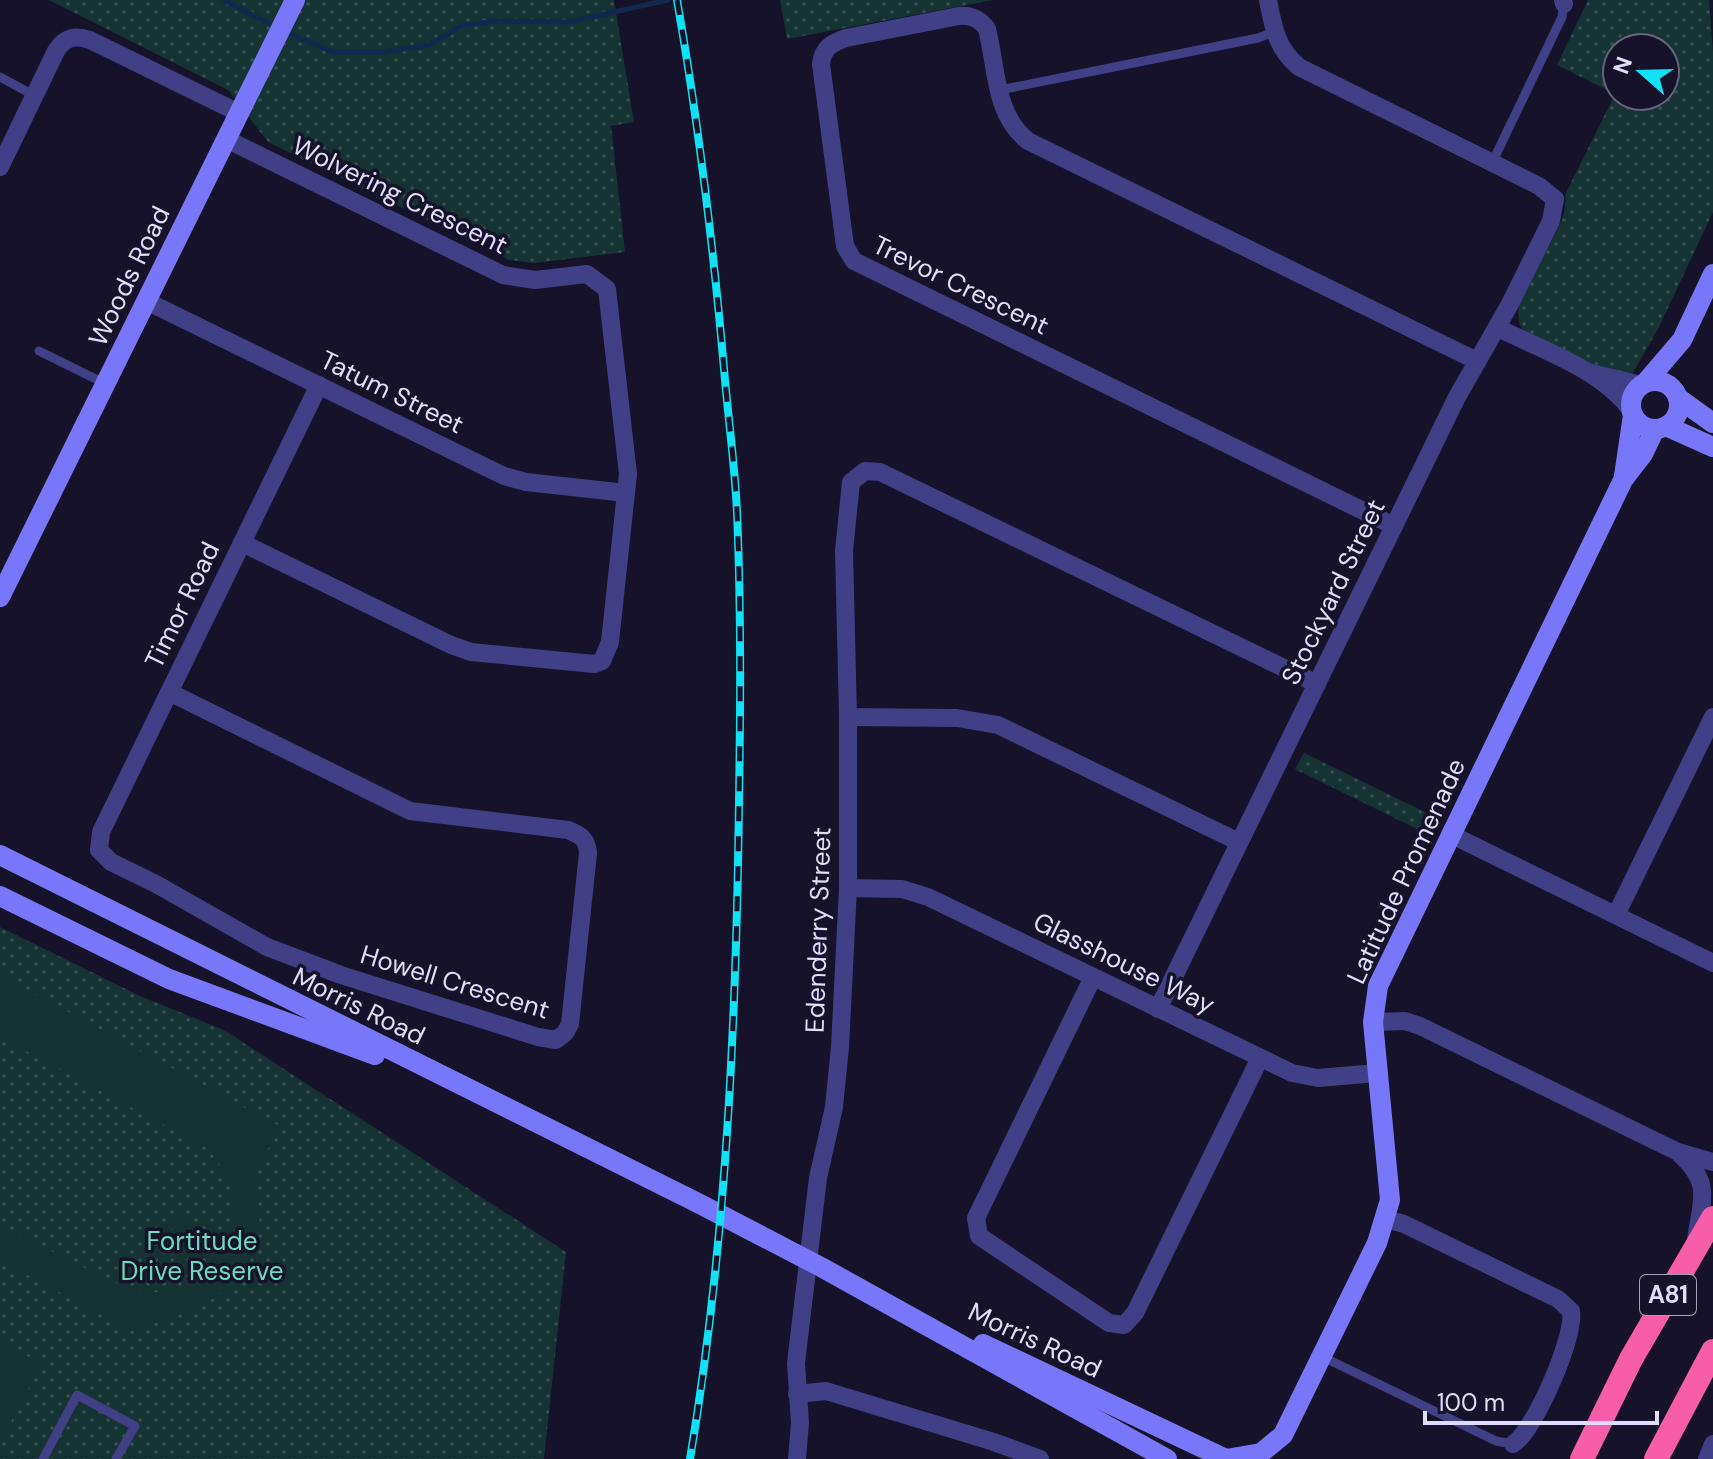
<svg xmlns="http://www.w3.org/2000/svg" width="1713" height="1459" font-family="'DM Sans',sans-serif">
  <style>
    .park { fill: url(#park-dots); fill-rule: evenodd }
    .garden { fill: #153332 }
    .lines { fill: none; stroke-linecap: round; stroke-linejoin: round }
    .stream { stroke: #11294e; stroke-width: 5 }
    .lane { stroke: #413f86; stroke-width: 9 }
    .street { stroke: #413f86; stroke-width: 18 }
    .secondary { stroke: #7977f9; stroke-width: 20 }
    .highway { stroke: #f85da9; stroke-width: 24 }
    .rail-casing { stroke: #11e1f4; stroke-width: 8 }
    .rail { stroke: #161229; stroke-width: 5; stroke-dasharray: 15; stroke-linecap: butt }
    .labels { text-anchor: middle; stroke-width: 7; stroke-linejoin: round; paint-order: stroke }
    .shield { fill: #161229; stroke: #a39fbd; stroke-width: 2 }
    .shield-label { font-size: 24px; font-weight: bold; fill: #dfdcfd }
    .street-label { font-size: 26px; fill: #dfdcfd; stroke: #161229 }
    .park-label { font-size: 26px; fill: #6adcbe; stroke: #161229 }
  </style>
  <defs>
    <pattern id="park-dots" width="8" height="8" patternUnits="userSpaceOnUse" patternTransform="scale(2)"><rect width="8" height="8" fill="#153332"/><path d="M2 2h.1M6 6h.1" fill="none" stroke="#375051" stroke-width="1.8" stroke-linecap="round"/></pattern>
  </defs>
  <rect width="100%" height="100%" fill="#161229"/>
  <!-- park -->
  <g class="park">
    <path d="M49,0H614L634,122L611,126L625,252L534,263L509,260L268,142L228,90Z"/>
    <path d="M780,0H993L787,39Z"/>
    <path d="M1588,0H1709L1713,52V212L1659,327L1631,376L1590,363L1523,330C1499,297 1573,233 1565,195L1615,94L1557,65ZM1617,48H1665V96H1617Z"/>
    <path d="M1304,753L1435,817L1427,834L1295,769Z"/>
    <path d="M0,927L140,996L224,1030L566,1252L544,1459H0Z"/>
  </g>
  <!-- garden -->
  <g class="garden">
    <path d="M0,975L281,1127C276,1138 257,1164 255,1176C254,1188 261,1207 259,1224C249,1299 191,1311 131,1331L0,1260V1224C26,1237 51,1251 77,1264C130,1292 175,1314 219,1255L166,1226L173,1213L227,1241C242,1207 230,1174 207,1148L0,1037Z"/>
    <path d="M0,1341L42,1364L0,1442Z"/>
  </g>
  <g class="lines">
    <!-- stream -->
    <g class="stream">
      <path d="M224,0L276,27"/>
      <path d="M285,32L333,52H383L429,45L463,25L498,21L569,22L668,0"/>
    </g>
    <!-- lane -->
    <g class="lane">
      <path d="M0,77L35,96"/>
      <path d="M1000,90L1258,38L1274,32"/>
      <path d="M1492,163L1562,17L1564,4"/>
      <path d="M39,351L104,383"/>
      <path d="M1321,1356L1496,1441L1513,1444"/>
      <path d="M43,1459L77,1395L135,1426L116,1459"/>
    </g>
    <!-- street -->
    <g class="street">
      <path d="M1563,0L1564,4"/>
      <path d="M226,139L503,275L535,280L587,274L607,289L628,474L610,642L602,661L594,664L471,652L451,645L242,543"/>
      <path d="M0,167L56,51C65,37 75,35 90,40L239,113"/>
      <path d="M146,301L504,476L526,482L626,493"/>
      <path d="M1498,328C1542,350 1601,369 1631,410"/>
      <path d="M1591,373L1642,385"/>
      <path d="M1394,526L854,261L845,246L821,64C823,47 832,43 846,38L959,16C972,15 980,19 987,29C997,68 994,114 1028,141L1477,361"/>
      <path d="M169,692L410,811L568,830C581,835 587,839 588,853L570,1024L565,1033L556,1040L538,1037L341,975L267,947L156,884L111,862L99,850L101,832L319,385"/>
      <path d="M848,717L957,718L998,725L1239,842"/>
      <path d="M1450,834L1713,963"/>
      <path d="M848,888L902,889L928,897L1292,1073L1318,1078L1377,1073"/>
      <path d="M1616,915L1713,717"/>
      <path d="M1093,977L976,1218L979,1236L1109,1323L1124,1325L1135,1313L1260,1058"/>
      <path d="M1158,1009L1457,397L1510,304L1551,221L1555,199L1539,186L1299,67C1277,49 1273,27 1268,0"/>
      <path d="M1373,1022L1405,1021L1420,1026L1678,1152L1713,1162"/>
      <path d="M1680,1154C1713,1184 1701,1201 1696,1240"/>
      <path d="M1386,1219L1404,1224L1558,1299L1571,1311C1576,1335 1534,1432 1513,1444"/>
      <path d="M797,1394L826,1391L994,1442L1040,1459"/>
      <path d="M797,1459L800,1423L796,1363L818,1178L834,1107L840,1047L848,888V717L844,551L851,482L865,471L880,472L1317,684"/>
      <path d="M1707,1459L1713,1444"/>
    </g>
    <!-- secondary -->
    <g class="secondary">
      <circle cx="1655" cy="405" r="24"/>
      <path d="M1646,382L1682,340L1713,274"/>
      <path d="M1678,398L1713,423"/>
      <path d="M1666,426L1713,447"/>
      <path d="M1624,476L1633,415"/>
      <path d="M0,597L295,0"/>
      <path d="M0,855L696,1202L821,1267L1167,1459"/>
      <path d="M0,896L169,979L375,1055"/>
      <path d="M983,1344L1226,1459"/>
      <path d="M1226,1459L1261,1453L1283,1435L1377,1243L1390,1200L1373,1022L1378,986L1623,480L1643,454L1655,429"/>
    </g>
    <!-- highway -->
    <g class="highway">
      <path d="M1582,1459L1631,1359L1713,1218"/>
      <path d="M1656,1459L1713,1351"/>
    </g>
    <defs>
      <path id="rail" d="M677,0C699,126 714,252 725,380C729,424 735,468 737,512C742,629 740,747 738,865C734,1064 723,1263 690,1459"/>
    </defs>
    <!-- rail casing -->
    <use href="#rail" class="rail-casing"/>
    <!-- rail -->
    <use href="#rail" class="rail"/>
  </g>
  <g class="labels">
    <!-- shield labels -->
    <rect class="shield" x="1640" y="1275" width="56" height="40" rx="6"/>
    <g class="shield-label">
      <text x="1668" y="1303">A81</text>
    </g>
    <!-- street labels -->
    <g class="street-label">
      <text transform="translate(400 195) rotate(26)" y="9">Wolvering Crescent</text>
      <text transform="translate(129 276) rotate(-64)" y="9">Woods Road</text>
      <text transform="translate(961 285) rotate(26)" y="9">Trevor Crescent</text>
      <text transform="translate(392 392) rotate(26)" y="9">Tatum Street</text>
      <text transform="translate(1333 592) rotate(-64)" y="9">Stockyard Street</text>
      <text transform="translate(182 605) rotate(-64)" y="9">Timor Road</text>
      <text transform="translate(1406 871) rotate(-65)" y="9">Latitude Promenade</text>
      <text transform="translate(818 930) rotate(-88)" y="9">Edenderry Street</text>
      <text transform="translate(1124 963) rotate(26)" y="9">Glasshouse Way</text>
      <text transform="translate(455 982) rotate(17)" y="9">Howell Crescent</text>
      <text transform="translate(359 1006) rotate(26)" y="9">Morris Road</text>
      <text transform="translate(1035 1340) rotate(25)" y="9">Morris Road</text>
    </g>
    <!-- park labels -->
    <g class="park-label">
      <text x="202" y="1250">Fortitude<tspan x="202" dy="30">Drive Reserve</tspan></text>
    </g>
  </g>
  <!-- north arrow -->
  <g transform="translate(1641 72) rotate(290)"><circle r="38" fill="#161229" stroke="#66637e" stroke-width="2"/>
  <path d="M0-6L14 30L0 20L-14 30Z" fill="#11e1f4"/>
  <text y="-12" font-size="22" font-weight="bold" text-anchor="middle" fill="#dfdcfd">N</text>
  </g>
  <!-- scale -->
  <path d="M1425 1411v12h232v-12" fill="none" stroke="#dfdcfd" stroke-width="4"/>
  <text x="1437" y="1411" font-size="24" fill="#dfdcfd" stroke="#161229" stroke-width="6" paint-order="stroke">100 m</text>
</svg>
